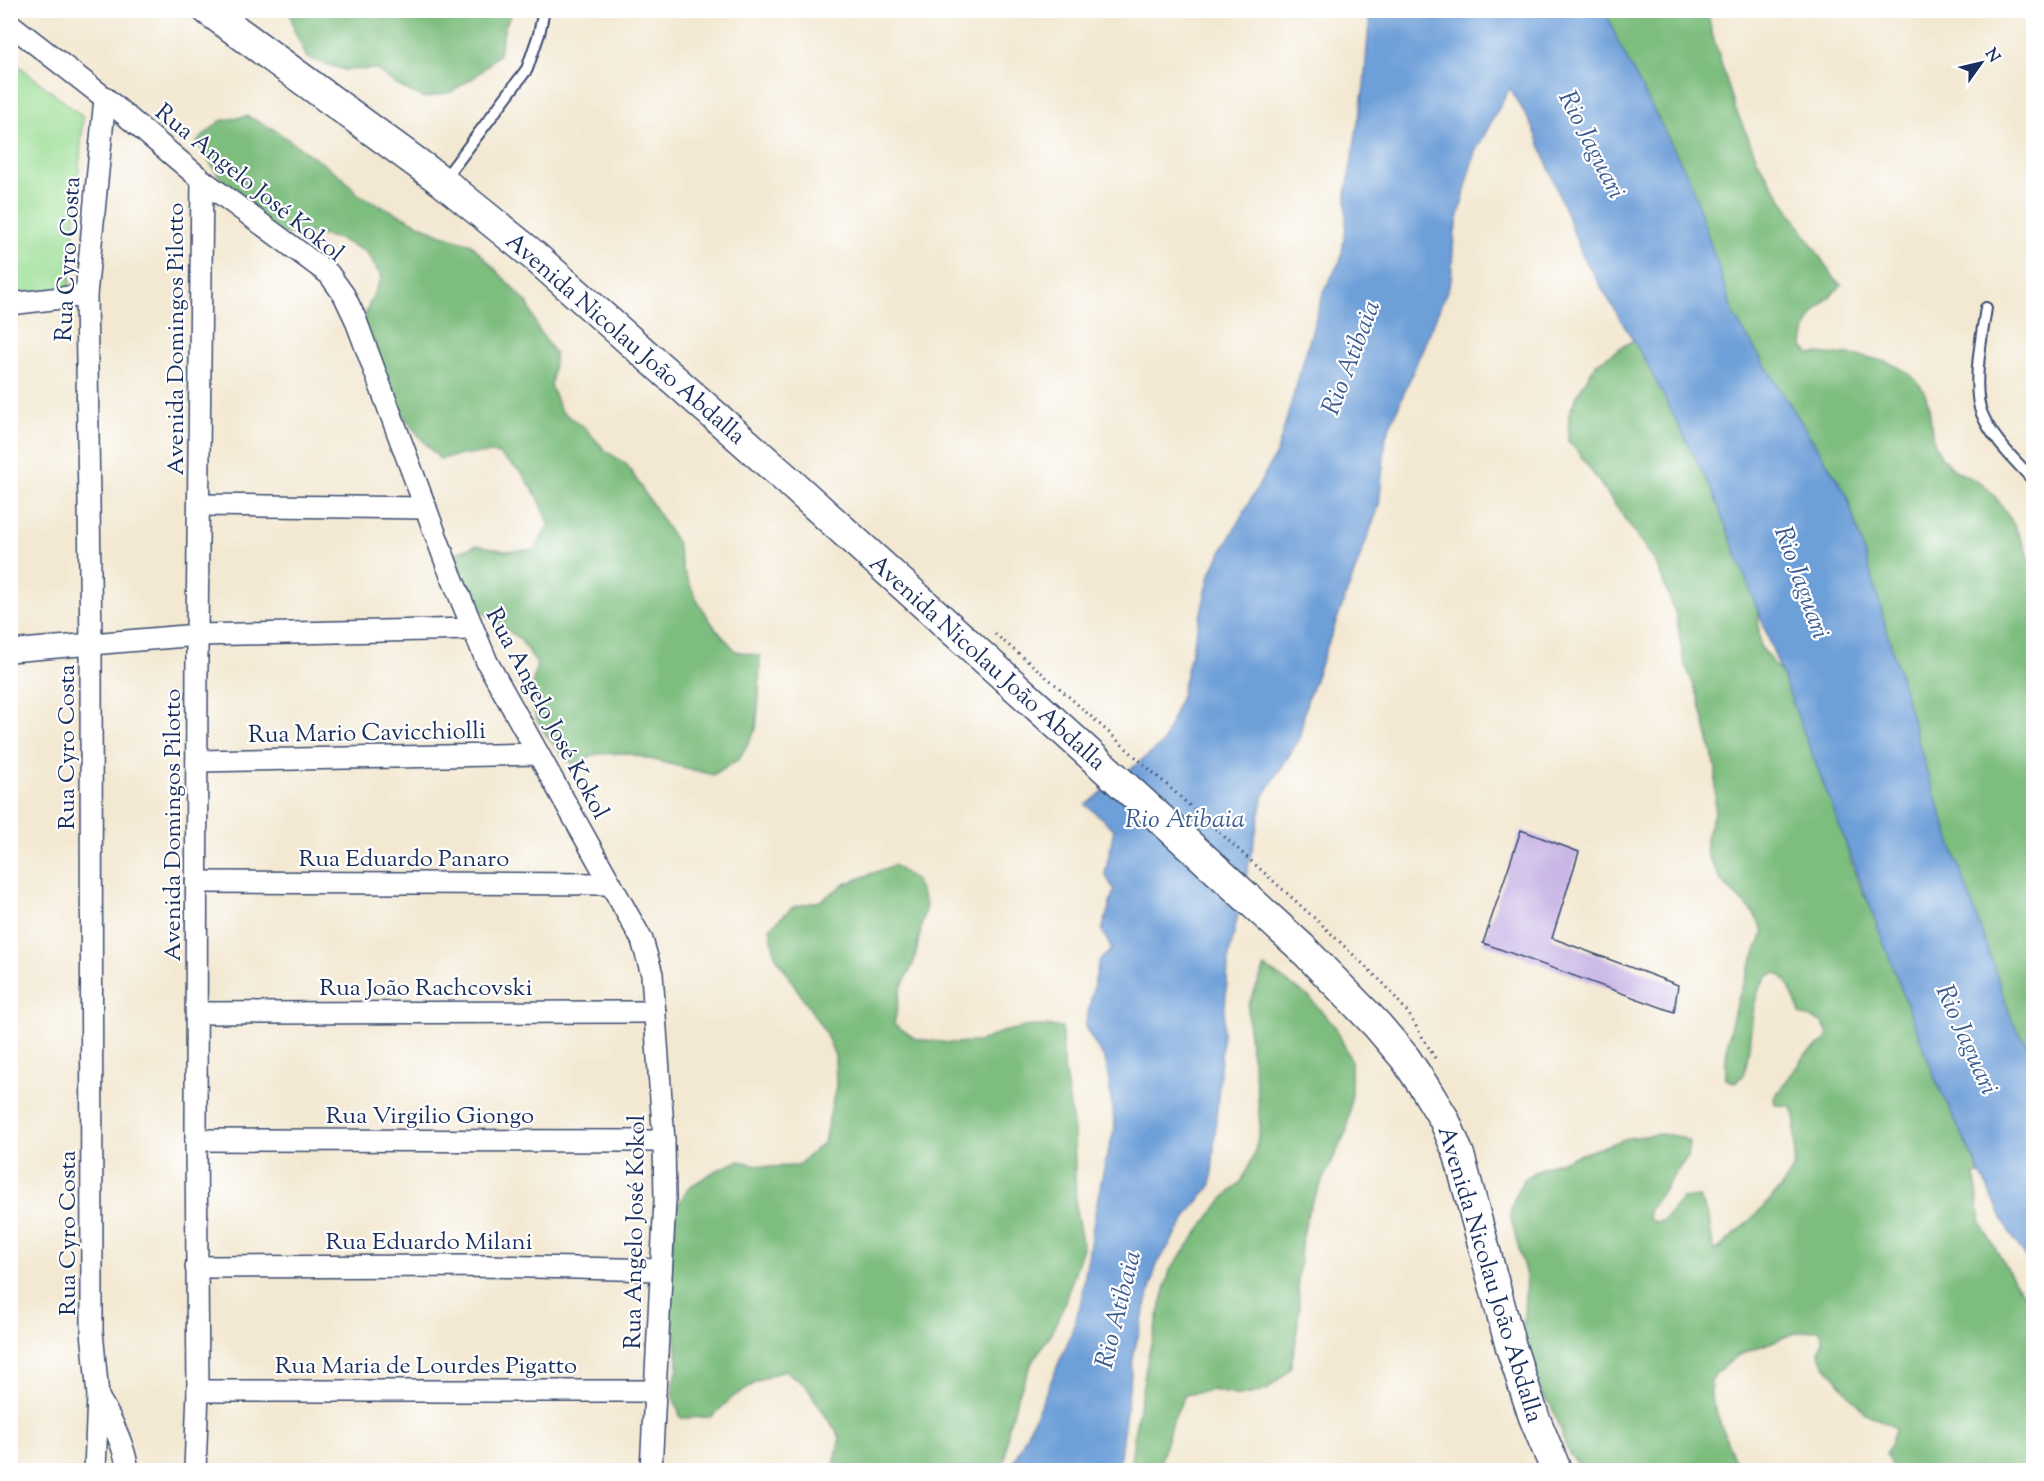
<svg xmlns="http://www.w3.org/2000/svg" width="2044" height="1481" font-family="'Sorts Mill Goudy',serif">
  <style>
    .green { fill: #9cde95; stroke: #5c867a; stroke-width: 1.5 }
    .forest { fill: #7dbd7e; stroke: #4c766e; stroke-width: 1.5 }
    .water { fill: #6d9fd8; stroke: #44679b; stroke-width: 1.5 }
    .building { fill: #c5b0e4 }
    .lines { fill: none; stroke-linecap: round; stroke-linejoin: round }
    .lane-casing { stroke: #3b4b6f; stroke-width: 14 }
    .street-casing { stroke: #3b4b6f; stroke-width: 24 }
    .secondary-casing { stroke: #3b4b6f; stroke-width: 33 }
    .path { stroke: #3b4b6f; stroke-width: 3; stroke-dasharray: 1.5 4.5; stroke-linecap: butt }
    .lane { stroke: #fff; stroke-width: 10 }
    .street { stroke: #fff; stroke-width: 21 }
    .secondary { stroke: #fff; stroke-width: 30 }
    .labels { text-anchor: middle; stroke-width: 4.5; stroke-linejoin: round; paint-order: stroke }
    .street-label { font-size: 24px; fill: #1b2f5e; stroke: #fff }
    .water-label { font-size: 26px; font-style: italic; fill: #3c5c8f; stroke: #fff }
  </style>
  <rect width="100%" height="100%" fill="#fff"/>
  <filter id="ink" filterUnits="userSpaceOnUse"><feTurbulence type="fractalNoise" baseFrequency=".0167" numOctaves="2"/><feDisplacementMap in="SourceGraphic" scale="12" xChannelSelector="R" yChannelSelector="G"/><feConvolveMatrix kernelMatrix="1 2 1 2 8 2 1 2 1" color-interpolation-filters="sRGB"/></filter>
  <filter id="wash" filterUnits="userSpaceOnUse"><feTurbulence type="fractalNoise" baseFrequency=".008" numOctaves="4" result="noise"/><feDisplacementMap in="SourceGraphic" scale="24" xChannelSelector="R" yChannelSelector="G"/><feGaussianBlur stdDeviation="1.35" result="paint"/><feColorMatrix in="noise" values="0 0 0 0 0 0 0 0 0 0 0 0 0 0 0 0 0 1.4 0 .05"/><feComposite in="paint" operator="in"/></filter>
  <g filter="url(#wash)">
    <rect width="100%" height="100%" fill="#f3e8d1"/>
    <!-- green -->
    <path class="green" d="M10,59L83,117L69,292L10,300Z"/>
    <!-- forest -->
    <g class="forest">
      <path d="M290,11V10L513,11L505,26L499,54L476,76L451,92L424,98L397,85L375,69L345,70L307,58L294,30Z"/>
      <path d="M1585,11H1707L1713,37L1735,108L1760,165L1835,280L1842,285C1820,306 1805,315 1803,347L1810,354C1851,354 1916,354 1928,403C1933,423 1928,436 1941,456C1954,476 1976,476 1989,490C2009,511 2021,539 2033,565V1123Z"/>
      <path d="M247,116L273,129L296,145L341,176L359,195L439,234L471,244L528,304L538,329L555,354L551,387L561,411L584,427L605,450L627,465L677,543L683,570L698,602L715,628L736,651L760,656L759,696L756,729L739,759L713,775L626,753L596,754L572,764C553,745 530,721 531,692C532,683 535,673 537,664L520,639L475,607L453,554L477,545L506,551L535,550L549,523L539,499L522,473L497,453L467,454L440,459C409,428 375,376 359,335L369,304L382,277L366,252L339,239L311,233L281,234L250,224L197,142L220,121Z"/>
      <path d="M1647,331L1757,597L1760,646L1794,689L1837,794L1850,860L1863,893L1891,943L1968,1148L1980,1174L1975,1175L1981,1224L2019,1289L2033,1304V1470H1893L1886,1454L1896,1428L1865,1413L1825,1365L1819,1353L1823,1340L1820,1330L1797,1332L1737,1356L1715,1374L1711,1383V1399L1738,1470H1584L1569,1454L1551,1405L1527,1377L1521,1366L1526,1276L1510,1215L1514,1199L1524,1179L1544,1167L1628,1138L1660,1134L1681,1137L1689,1142L1687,1157L1650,1209L1648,1218L1654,1222L1663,1221L1682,1199L1699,1197L1709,1217L1713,1249L1717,1250C1735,1235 1790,1186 1794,1165C1796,1149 1794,1130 1795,1114L1790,1106L1775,1105L1774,1098L1806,1054L1826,1041L1828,1035L1822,1022L1801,1015L1787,982L1778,973C1745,974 1755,1054 1742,1076C1742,1076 1736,1082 1735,1083L1726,1079C1723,1027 1745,979 1764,931L1754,914L1721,881L1706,852V838L1715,810L1716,769L1698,696L1684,662L1676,615L1656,563L1578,452L1568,441L1569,413L1582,386L1597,363Z"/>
      <path d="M894,865L916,881L926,905L914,962L901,988L894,1024L916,1039L949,1043L978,1042L1002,1032L1030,1026L1062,1027L1063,1060L1074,1132L1076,1210L1083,1248L1062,1310L1049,1337L1033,1360L1019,1393L1009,1425L1005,1457L1001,1470H830L834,1465L840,1437L806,1386L784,1370L760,1380L734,1396L711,1417L681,1418L672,1394L678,1366L676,1336L668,1305L674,1210L689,1187L715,1171L739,1161L768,1167L797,1166L824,1142L836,1086L835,1056L825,1032L775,955L770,928L793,907L820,901L845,884Z"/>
      <path d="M1265,967L1309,997L1336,1028L1351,1061V1098L1347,1130L1308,1211L1301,1246L1298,1279L1299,1308L1296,1341L1290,1369L1267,1390L1240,1396L1212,1390L1185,1395L1172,1422L1158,1470H1130L1135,1430L1148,1356L1170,1270L1222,1200L1241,1182L1254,1155L1260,1127L1258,1097L1249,1036L1248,1006Z"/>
    </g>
    <!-- water -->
    <path class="water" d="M1370,11H1605L1620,46L1690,180L1734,316L1846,493L1876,591L1925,766L2007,1006L2013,1023L2033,1053V1269L2007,1228L1936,1081L1714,495L1645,360L1582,255L1534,129L1510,88L1474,154L1454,236L1451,281L1386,436L1379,506L1307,701L1299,740L1264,795L1229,955L1211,1186L1191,1210L1156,1266L1134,1352L1118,1470H1010L1044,1397L1070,1337L1080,1306L1096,1207L1105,1163L1115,1128L1106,1062L1085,1027L1099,961L1112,949L1102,931L1114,890L1105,874L1114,829L1086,805L1163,743L1181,695L1211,571L1277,452L1323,293L1341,259L1346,226V195L1364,86Z"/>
    <g id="blocks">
      <!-- building -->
      <path class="building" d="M1521,830L1579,852L1552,938L1678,985L1674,1012L1483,943Z"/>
    </g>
  </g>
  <g filter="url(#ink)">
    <use href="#blocks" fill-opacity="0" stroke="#3b4b6f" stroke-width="1.5"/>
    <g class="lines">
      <defs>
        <g id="lane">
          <path d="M443,181L527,69L539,34L544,10"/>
          <path d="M1986,308C1982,335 1971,389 1982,414C1993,440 2015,460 2034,481"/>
        </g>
        <g id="street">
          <path d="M10,24L105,98L202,180L329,274L344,295L355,318L448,568L487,662L642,940L652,974L664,1141L665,1200L651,1470"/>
          <path d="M10,304L86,295"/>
          <path d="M199,505L426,508"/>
          <path d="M10,651L197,635L473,629"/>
          <path d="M197,761L538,754"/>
          <path d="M196,882L611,884"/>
          <path d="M197,1013L655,1012"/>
          <path d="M196,1140L664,1141"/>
          <path d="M196,1267L487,1266L661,1270"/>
          <path d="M198,1391H655"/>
          <path d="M98,1397C112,1420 124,1444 128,1470"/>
          <path d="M95,1470L98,1396L92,1331L91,643L86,295L105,98"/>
          <path d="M195,1470L198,1391L196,1140L197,635L202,180"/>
        </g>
        <path id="secondary" d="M208,10L443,182L532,254L783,476L1038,707L1301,947L1377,1025L1405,1058L1425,1088L1444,1119L1459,1155L1511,1347L1534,1417L1556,1470"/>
      </defs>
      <!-- lane casing -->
      <use href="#lane" class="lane-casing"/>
      <!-- street casing -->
      <use href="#street" class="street-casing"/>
      <!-- secondary casing -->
      <use href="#secondary" class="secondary-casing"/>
      <!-- path -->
      <path class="path" d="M995,634L1056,685L1321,924L1386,986L1408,1013L1435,1058"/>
      <!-- lane -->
      <use href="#lane" class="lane"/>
      <!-- street -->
      <use href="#street" class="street"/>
      <!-- secondary -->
      <use href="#secondary" class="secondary"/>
    </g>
  </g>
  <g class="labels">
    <!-- street labels -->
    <g class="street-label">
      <text transform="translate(250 182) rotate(39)" y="8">Rua Angelo José Kokol</text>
      <text transform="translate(67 259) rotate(-87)" y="8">Rua Cyro Costa</text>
      <text transform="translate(626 338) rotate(41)" y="8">Avenida Nicolau João Abdalla</text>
      <text transform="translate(175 339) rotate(-90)" y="8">Avenida Domingos Pilotto</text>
      <text transform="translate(988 662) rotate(42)" y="8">Avenida Nicolau João Abdalla</text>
      <text transform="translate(548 713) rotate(62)" y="8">Rua Angelo José Kokol</text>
      <text transform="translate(367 732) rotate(-1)" y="8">Rua Mario Cavicchiolli</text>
      <text transform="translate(66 747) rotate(-90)" y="8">Rua Cyro Costa</text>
      <text transform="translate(172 825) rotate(-90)" y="8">Avenida Domingos Pilotto</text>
      <text x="404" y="866">Rua Eduardo Panaro</text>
      <text x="426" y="995">Rua João Rachcovski</text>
      <text x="430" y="1123">Rua Virgilio Giongo</text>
      <text transform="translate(634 1232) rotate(-89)" y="8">Rua Angelo José Kokol</text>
      <text transform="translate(67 1233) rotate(-90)" y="8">Rua Cyro Costa</text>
      <text x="429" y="1249">Rua Eduardo Milani</text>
      <text transform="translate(1491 1274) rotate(73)" y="8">Avenida Nicolau João Abdalla</text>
      <text x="426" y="1373">Rua Maria de Lourdes Pigatto</text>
    </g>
    <!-- water labels -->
    <g class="water-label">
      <text transform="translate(1593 144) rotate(63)" y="9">Rio Jaguari</text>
      <text transform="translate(1350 357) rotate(-69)" y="9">Rio Atibaia</text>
      <text transform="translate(1803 582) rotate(70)" y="9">Rio Jaguari</text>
      <text x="1185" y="827">Rio Atibaia</text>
      <text transform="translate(1968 1039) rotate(66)" y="9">Rio Jaguari</text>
      <text transform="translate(1117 1309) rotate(-76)" y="9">Rio Atibaia</text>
    </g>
  </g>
  <!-- margin -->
  <rect width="2044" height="1481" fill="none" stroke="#fff" stroke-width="36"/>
  <!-- north arrow -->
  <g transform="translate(1981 63) rotate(56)" stroke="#ffffff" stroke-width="4.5" paint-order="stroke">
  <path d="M0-4.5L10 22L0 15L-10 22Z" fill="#1b2f5e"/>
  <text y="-9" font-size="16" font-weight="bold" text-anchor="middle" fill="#1b2f5e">N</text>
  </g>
</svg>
